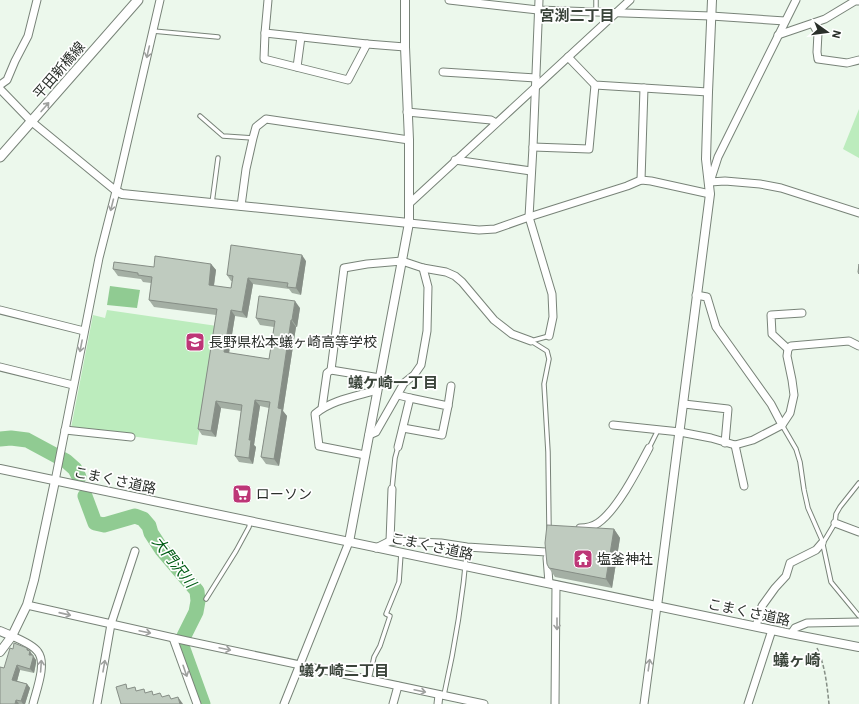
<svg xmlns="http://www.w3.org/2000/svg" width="859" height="704" font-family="'IBM Plex Sans','Noto Sans JP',sans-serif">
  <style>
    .green { fill: #bcecbd }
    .water { fill: #90cb92 }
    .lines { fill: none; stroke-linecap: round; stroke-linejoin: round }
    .river { stroke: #90cb92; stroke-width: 15 }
    .service-casing { stroke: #788378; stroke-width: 5.5 }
    .minor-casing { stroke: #788378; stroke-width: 9 }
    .tertiary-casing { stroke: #788378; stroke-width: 10 }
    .secondary-casing { stroke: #788378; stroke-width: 11 }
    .path { stroke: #868f86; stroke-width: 1.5; stroke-dasharray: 4 2; stroke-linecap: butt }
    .service { stroke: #fff; stroke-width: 3.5 }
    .minor { stroke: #fff; stroke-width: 7 }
    .tertiary { stroke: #fff; stroke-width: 8 }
    .secondary { stroke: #fff; stroke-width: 9 }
    .wall { fill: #a4afa4 }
    .shaded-wall { fill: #868e86 }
    .building { fill: #bfcbbf; stroke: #868e86 }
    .oneway { stroke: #9fa19f }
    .labels { text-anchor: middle; stroke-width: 3.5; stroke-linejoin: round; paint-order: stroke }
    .street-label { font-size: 14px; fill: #2a2f2a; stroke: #fff }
    .poi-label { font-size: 14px; fill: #2a2f2a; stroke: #fff; text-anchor: start }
    .neighbourhood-label { font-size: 15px; font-weight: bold; fill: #3a443a; stroke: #fff }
    .water-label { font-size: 15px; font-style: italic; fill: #005d15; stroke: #fff }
    .quarter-label { font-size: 16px; font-weight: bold; fill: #3a443a; stroke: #fff }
  </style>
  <rect width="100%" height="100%" fill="#ecf8ec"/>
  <!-- green -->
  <g class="green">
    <path d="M859,109V158L843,149Z"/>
    <path d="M107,310L217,326L197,445L71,428L93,315L105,318Z"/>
  </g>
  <!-- water -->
  <path class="water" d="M110,286L140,290L137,308L107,305Z"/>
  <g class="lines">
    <!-- river -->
    <g class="river">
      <path d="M0,439L11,438L27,440L66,461L75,469L79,477"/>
      <path d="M85,496L95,523L104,525L135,516L143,519L149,526L151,533L162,550L197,591L198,601L196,612L184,636L182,646L203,704"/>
    </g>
    <defs>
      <g id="service">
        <path d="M596,11V0"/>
        <path d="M153,31L218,37"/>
        <path d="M200,116L223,136L253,138"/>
        <path d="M212,203L218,158"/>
        <path d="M531,341L547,351L549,359L544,384L548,452L549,528"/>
        <path d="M531,341L549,336"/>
        <path d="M782,425L796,449L800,462L804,490L808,508L822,540L831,582L859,616"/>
        <path d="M649,448L658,430"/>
        <path d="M392,489L395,458L398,447"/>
        <path d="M823,543L835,523L836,514L840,507L859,483"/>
        <path d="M206,599L236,551L249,527L250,522"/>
        <path d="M369,680L374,657L380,646L390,616L386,614L399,582L401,553"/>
        <path d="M444,695C455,646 463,597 467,547"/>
      </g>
      <g id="minor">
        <path d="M268,0L265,33L264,59L348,80L367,44L405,47"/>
        <path d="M449,0L538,10L711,16L785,21"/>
        <path d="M539,0L533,147L529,217L552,294L553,317L549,336"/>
        <path d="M796,0L718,157L710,182L725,181L760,184L781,188L859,213"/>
        <path d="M813,24L818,33L817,52L818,59L847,63L859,60"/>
        <path d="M265,33L367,44"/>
        <path d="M778,35L825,19L855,1H859"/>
        <path d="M568,57L595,85L708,92"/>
        <path d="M297,67L301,37"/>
        <path d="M443,72L536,78"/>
        <path d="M0,85L7,80L15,61L28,36L37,0"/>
        <path d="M0,89L32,122L116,191"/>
        <path d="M407,112L491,120L496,123"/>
        <path d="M533,147L589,149L595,85"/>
        <path d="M455,160L531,171"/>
        <path d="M641,180L644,88"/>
        <path d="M410,203L630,0"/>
        <path d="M241,206L246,169L253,138L256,127L266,119L409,140"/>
        <path d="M409,223L479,230L495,229L529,217L627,186L641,180L651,181L710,194"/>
        <path d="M696,295L707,297L716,327L771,404L782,425"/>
        <path d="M0,310L84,331"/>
        <path d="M788,349L772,334L771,315L802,313"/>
        <path d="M0,367L73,385"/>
        <path d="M331,370L380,378"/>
        <path d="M398,395L410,398L398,447"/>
        <path d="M684,404L728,409L725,443"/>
        <path d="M448,406L451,386"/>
        <path d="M322,408L327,373L331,370L344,268L367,264L402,261L423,268L446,272L455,276L462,282L494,320L512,334L531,341"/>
        <path d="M613,425L680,432L711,438L735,445L753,440L782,425L790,413L794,395L792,380L787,356L788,349L791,346L849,341L859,346"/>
        <path d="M403,428L442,435L448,406L410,398"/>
        <path d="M65,430L131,437"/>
        <path d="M369,435L376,432L404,383L414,375L421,365L427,331L428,287L423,268"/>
        <path d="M735,445L744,486"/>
        <path d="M365,455L319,446L315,414C331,400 357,396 377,390"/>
        <path d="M55,481L99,258L116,191L160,0"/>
        <path d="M835,523L859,532"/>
        <path d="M580,528C587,528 592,527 598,523C617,510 638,469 649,448"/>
        <path d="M390,541L392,489"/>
        <path d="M376,548L390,541L441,543L467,547L546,552"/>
        <path d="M547,558L549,583"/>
        <path d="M27,605L187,641L484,704"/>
        <path d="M756,626L762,606L775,588L786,576L790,563L816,550L822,543"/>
        <path d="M791,634L795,628L807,623L859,622"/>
        <path d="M12,636C19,639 34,646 38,652C47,664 36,691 33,704"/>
        <path d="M173,638L197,704"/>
        <path d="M97,704L111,624L135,551"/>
        <path d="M284,704L349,542"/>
        <path d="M393,704L398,686"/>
        <path d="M438,704L439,695"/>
        <path d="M555,704L556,585"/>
        <path d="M644,704L657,606"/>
        <path d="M748,704L772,630"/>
      </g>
      <g id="tertiary">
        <path d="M116,191L122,194L409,223"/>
        <path d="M0,469L791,634L859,647"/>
        <path d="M349,542L409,223V140L405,47V0"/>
        <path d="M657,606L710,194L706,159L708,92L712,0"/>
        <path d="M0,631L12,636"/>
        <path d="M0,652L12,636L27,605L34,580L55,481"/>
      </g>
      <path id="secondary" d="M0,157L138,0"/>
    </defs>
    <!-- service casing -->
    <use href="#service" class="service-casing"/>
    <!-- minor casing -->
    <use href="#minor" class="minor-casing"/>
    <!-- tertiary casing -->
    <use href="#tertiary" class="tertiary-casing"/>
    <!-- secondary casing -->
    <use href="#secondary" class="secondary-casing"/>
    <!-- path -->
    <path class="path" d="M817,648C825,665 827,685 829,704"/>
    <!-- service -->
    <use href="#service" class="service"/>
    <!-- minor -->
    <use href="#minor" class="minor"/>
    <!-- tertiary -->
    <use href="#tertiary" class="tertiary"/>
    <!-- secondary -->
    <use href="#secondary" class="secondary"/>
  </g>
  <!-- wall -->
  <g class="wall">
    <path d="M306,261L301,295L292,293L289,289L253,284L247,318L235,316L229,353L269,359L274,327L260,325L256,318L300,308L297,327H296L283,411L287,416L279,466L266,464L261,457L269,408L260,406L254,445L256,447L253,464L239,462L235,456L241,411L221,408L216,437L202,435L198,429L216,315L154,307L149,300L151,283L143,282L141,279L118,276L113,269L211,264L216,270L214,286L231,288L232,281H231L227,275Z"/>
    <path d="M614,529L620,538L612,588L555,577L549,568Z"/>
    <path d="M13,649L29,651L33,656L36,660V663L34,673L20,670L17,681L27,684L30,688L25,704H0L4,668Z"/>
  </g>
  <!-- shaded-wall -->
  <g class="shaded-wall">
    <path d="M302,255L306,261L301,295L296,288Z"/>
    <path d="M211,264L216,270L213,291L209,285Z"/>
    <path d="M248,278L253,284L247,318L242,312Z"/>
    <path d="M295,301L300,308L297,327L292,320Z"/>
    <path d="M231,310L235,316L228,359L224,352Z"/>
    <path d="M291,320L296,327L283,411L287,416L279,466L274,459L278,408Z"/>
    <path d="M255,400L260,406L254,445L256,447L253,464L249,458V440Z"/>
    <path d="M216,401L221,408L216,437L211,431Z"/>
    <path d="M614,529L620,538L612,588L606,579Z"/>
    <path d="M27,648L30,652V651L36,660V663L34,673L30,669L32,659L27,650Z"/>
    <path d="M17,665L20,670L16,685L12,680Z"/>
    <path d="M27,684L30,688L25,704H23L21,701Z"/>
    <path d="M178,697L183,704H180Z"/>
    <path d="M16,700L19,704H15Z"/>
  </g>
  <!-- building -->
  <g class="building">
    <path d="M231,245L302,255L296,288L287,287L288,283L248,278L242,312L231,310L224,352L269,359L275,321L256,318L259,296L295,301L292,320H291L278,408L282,409L274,459L261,457L270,402L255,400L249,440H251L249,458L235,456L242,405L216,401L211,431L198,429L217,309L149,300L152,277L138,275V273L113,269L114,262L154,267L155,256L211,264L209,285L231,288L233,276L227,275Z"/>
    <path d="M859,264V274L858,272Z"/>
    <path d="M547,525L614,529L606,579L549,568L547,564L545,543Z"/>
    <path d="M14,643L27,648V650L30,651L29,655H33V658L30,669L17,665L12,680L27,684L21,701L16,700L15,704H0V667L4,668L10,648L13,649Z"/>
    <path d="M126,684L127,689L135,687L136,691L144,689L145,693L152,691L153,695L160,693L162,697L169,695L171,699L178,697L180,704H121L116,687Z"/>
  </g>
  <!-- one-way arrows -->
  <defs><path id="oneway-shaft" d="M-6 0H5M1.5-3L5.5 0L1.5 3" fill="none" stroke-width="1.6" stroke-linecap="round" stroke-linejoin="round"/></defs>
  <g class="oneway">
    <use href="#oneway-shaft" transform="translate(148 52) rotate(103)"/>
    <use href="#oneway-shaft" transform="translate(45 107) rotate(-49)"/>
    <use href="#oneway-shaft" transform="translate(112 205) rotate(104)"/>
    <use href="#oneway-shaft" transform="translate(81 346) rotate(101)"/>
    <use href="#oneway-shaft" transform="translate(65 614) rotate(13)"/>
    <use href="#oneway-shaft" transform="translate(557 624) rotate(90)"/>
    <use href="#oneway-shaft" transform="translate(145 632) rotate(12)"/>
    <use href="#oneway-shaft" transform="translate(225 649) rotate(12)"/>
    <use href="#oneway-shaft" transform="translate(649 665) rotate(-82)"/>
    <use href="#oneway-shaft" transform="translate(41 666) rotate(-86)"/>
    <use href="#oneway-shaft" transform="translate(104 666) rotate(-80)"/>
    <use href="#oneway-shaft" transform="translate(185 671) rotate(71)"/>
    <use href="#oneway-shaft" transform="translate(420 691) rotate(12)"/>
  </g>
  <!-- icons -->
  <defs>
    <symbol id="school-square" viewBox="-11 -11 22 22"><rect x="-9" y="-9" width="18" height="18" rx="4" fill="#bd3677" stroke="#fff"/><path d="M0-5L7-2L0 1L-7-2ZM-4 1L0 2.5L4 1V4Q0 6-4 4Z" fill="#fff"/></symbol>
    <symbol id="supermarket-square" viewBox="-11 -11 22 22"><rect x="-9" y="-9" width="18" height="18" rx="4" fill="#bd3677" stroke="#fff"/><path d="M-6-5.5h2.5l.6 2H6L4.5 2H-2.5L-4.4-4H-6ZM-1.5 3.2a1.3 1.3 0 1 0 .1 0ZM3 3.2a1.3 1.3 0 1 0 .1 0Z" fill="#fff"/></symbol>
    <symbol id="temple-square" viewBox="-11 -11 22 22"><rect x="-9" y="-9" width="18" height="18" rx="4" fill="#bd3677" stroke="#fff"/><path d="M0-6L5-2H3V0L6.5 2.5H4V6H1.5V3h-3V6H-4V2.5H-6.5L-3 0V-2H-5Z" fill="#fff"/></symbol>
  </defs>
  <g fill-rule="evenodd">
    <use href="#school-square" x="184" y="331" width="22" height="22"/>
    <use href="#supermarket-square" x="231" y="483" width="22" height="22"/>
    <use href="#temple-square" x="572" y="548" width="22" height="22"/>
  </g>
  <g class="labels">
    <!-- street labels -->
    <g class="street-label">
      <text transform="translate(59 70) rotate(-49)" y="5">平田新橋線</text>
      <text transform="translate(115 480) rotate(12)" y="5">こまくさ道路</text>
      <text transform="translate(432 546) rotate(12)" y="5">こまくさ道路</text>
      <text transform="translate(749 612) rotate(12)" y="5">こまくさ道路</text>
    </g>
    <!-- poi labels -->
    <g class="poi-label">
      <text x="209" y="347">長野県松本蟻ヶ崎高等学校</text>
      <text x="256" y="499">ローソン</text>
      <text x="597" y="564">塩釜神社</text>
    </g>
    <!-- neighbourhood labels -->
    <g class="neighbourhood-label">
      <text x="577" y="21">宮渕二丁目</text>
      <text x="393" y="388">蟻ケ崎一丁目</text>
      <text x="344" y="676">蟻ケ崎二丁目</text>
    </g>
    <!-- water labels -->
    <g class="water-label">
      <text transform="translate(174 562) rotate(52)" y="5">大門沢川</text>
    </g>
    <!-- quarter labels -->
    <g class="quarter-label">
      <text x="797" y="666">蟻ヶ崎</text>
    </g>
  </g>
  <!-- north arrow -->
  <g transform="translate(827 32) rotate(104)" stroke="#ffffff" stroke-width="3" paint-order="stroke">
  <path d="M0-3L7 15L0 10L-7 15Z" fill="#2a2f2a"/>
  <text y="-6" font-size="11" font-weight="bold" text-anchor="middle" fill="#2a2f2a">N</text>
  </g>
</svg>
